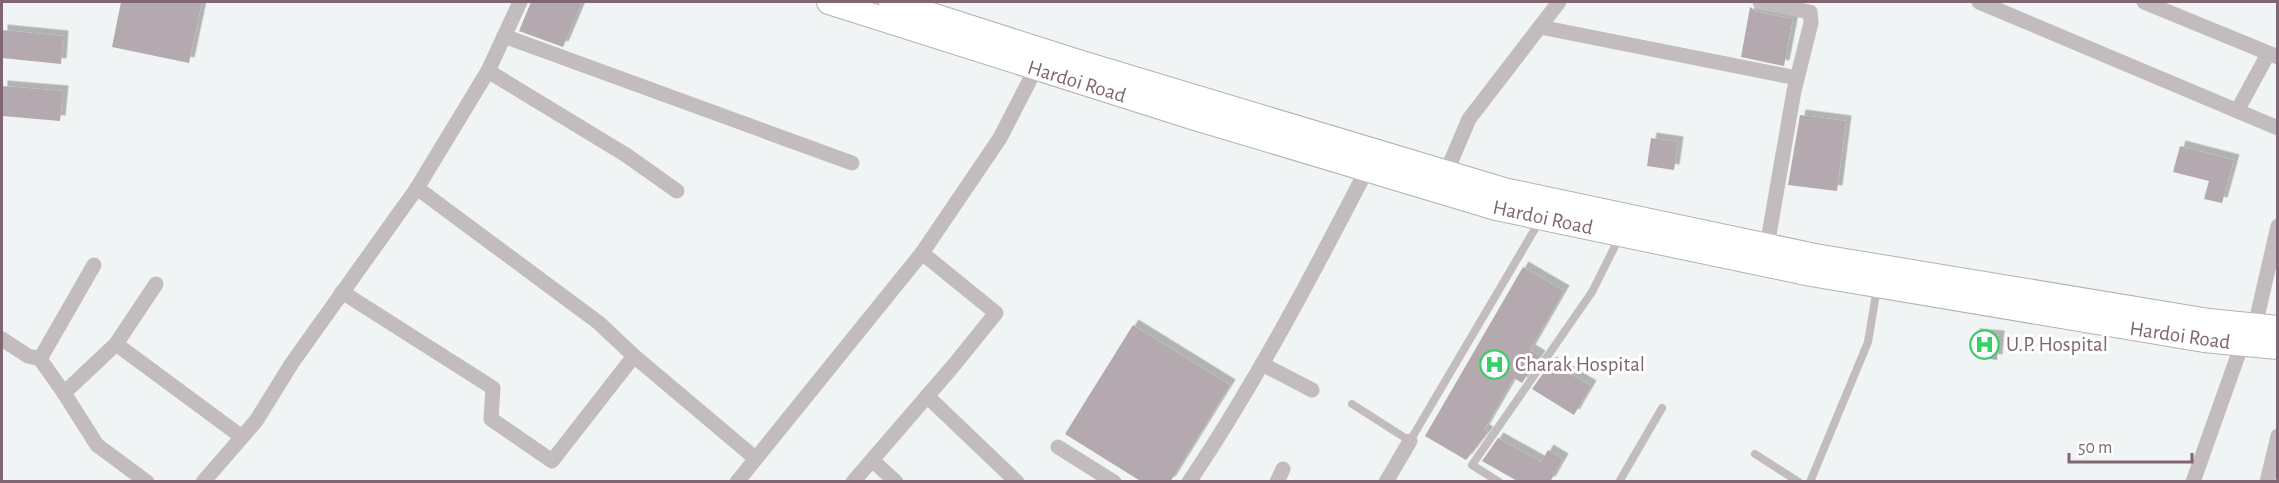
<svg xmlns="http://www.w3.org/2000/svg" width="2279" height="483" font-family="'Alegreya Sans',sans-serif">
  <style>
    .building { fill: #b4a9af; filter: url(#shadow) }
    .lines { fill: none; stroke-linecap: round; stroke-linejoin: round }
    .primary-casing { stroke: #b7b0b3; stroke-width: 26 }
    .service { stroke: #c3bcbf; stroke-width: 8 }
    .minor { stroke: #c3bcbf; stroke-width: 15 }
    .primary { stroke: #fff; stroke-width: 24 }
    .labels { text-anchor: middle; stroke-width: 6; stroke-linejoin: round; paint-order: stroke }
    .street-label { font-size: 21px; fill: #7f6672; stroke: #fff }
    .poi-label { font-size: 21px; fill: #7f6672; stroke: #fff; text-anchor: start }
  </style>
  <defs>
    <filter id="shadow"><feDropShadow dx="5.5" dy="-5.5" stdDeviation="0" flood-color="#0004"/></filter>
  </defs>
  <rect width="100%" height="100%" fill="#f1f4f4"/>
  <!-- building -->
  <g class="building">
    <path d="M121,2H202L189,63L112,47Z"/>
    <path d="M531,2H582L563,47L519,31Z"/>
    <path d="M1750,7L1758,12L1793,19L1784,66L1741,57Z"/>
    <path d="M2,30L63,36L61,64L2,58Z"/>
    <path d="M2,86L63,91L60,121L2,116Z"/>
    <path d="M1800,115L1846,121L1837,191L1788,185Z"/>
    <path d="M1651,138L1678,142L1674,170L1647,166Z"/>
    <path d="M2180,146L2234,160L2222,203L2204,199L2209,181L2173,172Z"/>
    <path d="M1523,267L1564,291L1530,350L1540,356L1522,383L1514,378L1484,430L1488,432L1466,460L1425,436Z"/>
    <path d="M1133,325L1230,385L1170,482H1142L1065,434Z"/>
    <path d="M1974,334L1999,336L1997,360L1983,358V350L1973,349Z"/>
    <path d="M1551,362L1591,386L1574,415L1532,389Z"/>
    <path d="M1498,438L1541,462L1548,450L1563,459L1550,482H1519L1482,461Z"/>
  </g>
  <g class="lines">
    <defs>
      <g id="primary">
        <path d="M829,2L1192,117L1496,208L1811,274L2204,340L2278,347"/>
        <path d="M891,2L1078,62L1504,190L1815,256L2209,321L2278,328"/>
      </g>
    </defs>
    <!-- primary casing -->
    <use href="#primary" class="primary-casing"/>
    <!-- service -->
    <g class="service">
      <path d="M1352,404L1410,441L1539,222"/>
      <path d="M1755,454L1799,482"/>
      <path d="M1499,482L1472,465L1592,292L1619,238"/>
      <path d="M1619,482L1662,408"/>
      <path d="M1810,482L1868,342L1877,288"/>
    </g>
    <!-- minor -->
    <g class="minor">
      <path d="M1760,2L1810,12L1811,23L1794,91L1767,246"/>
      <path d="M1979,2L2278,128"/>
      <path d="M2144,2L2278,57"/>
      <path d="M1540,27L1797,78"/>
      <path d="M504,36L852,163"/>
      <path d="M488,71L626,155L677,191"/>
      <path d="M2237,111L2268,54"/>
      <path d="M1443,180L1469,119L1559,2"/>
      <path d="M417,188L599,323L634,356"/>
      <path d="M342,292L493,388L491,419L552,461L634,356L755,458"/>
      <path d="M2,339L28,356L40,359L64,393L97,445L147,482"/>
      <path d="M116,344L242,437"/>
      <path d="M40,359L94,265"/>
      <path d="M1262,364L1312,390"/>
      <path d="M64,393L116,344L156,284"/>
      <path d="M927,396L1017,482"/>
      <path d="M1058,447L1114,482"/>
      <path d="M872,460L896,482"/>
      <path d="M203,482L256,421L292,363L417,188L488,71L520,2"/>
      <path d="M737,482L922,253"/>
      <path d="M853,482L954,365L996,313L922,253L1000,138L1036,68"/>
      <path d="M1189,482C1256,382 1312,276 1367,169"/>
      <path d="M1277,482L1283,469"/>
      <path d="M1386,482L1410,441"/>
      <path d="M2193,482L2242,344L2255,326L2278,226"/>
      <path d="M2267,482L2278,436"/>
    </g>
    <!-- primary -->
    <use href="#primary" class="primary"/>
  </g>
  <!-- icons -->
  <defs>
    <symbol id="hospital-ring" viewBox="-11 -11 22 22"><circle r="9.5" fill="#fff" stroke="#36cf68" stroke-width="1.5"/><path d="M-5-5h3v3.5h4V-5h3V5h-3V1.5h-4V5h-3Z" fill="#36cf68"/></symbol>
  </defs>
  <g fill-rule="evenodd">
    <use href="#hospital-ring" x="1968" y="328" width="33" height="33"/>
    <use href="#hospital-ring" x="1478" y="348" width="33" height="33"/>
  </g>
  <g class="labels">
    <!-- street labels -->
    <g class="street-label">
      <text transform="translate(1077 81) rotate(17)" y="7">Hardoi Road</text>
      <text transform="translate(1543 217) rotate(12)" y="7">Hardoi Road</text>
      <text transform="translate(2180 335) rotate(8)" y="7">Hardoi Road</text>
    </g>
    <!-- poi labels -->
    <g class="poi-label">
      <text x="2006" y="351">U.P. Hospital</text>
      <text x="1515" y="371">Charak Hospital</text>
    </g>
  </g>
  <!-- border -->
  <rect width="2279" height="483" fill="none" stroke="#7f6672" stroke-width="6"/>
  <!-- scale -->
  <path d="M2069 453v9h123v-9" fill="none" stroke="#7f6672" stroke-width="3"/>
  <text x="2078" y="453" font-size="18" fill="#7f6672" stroke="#ffffff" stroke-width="4.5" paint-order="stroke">50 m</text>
</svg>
